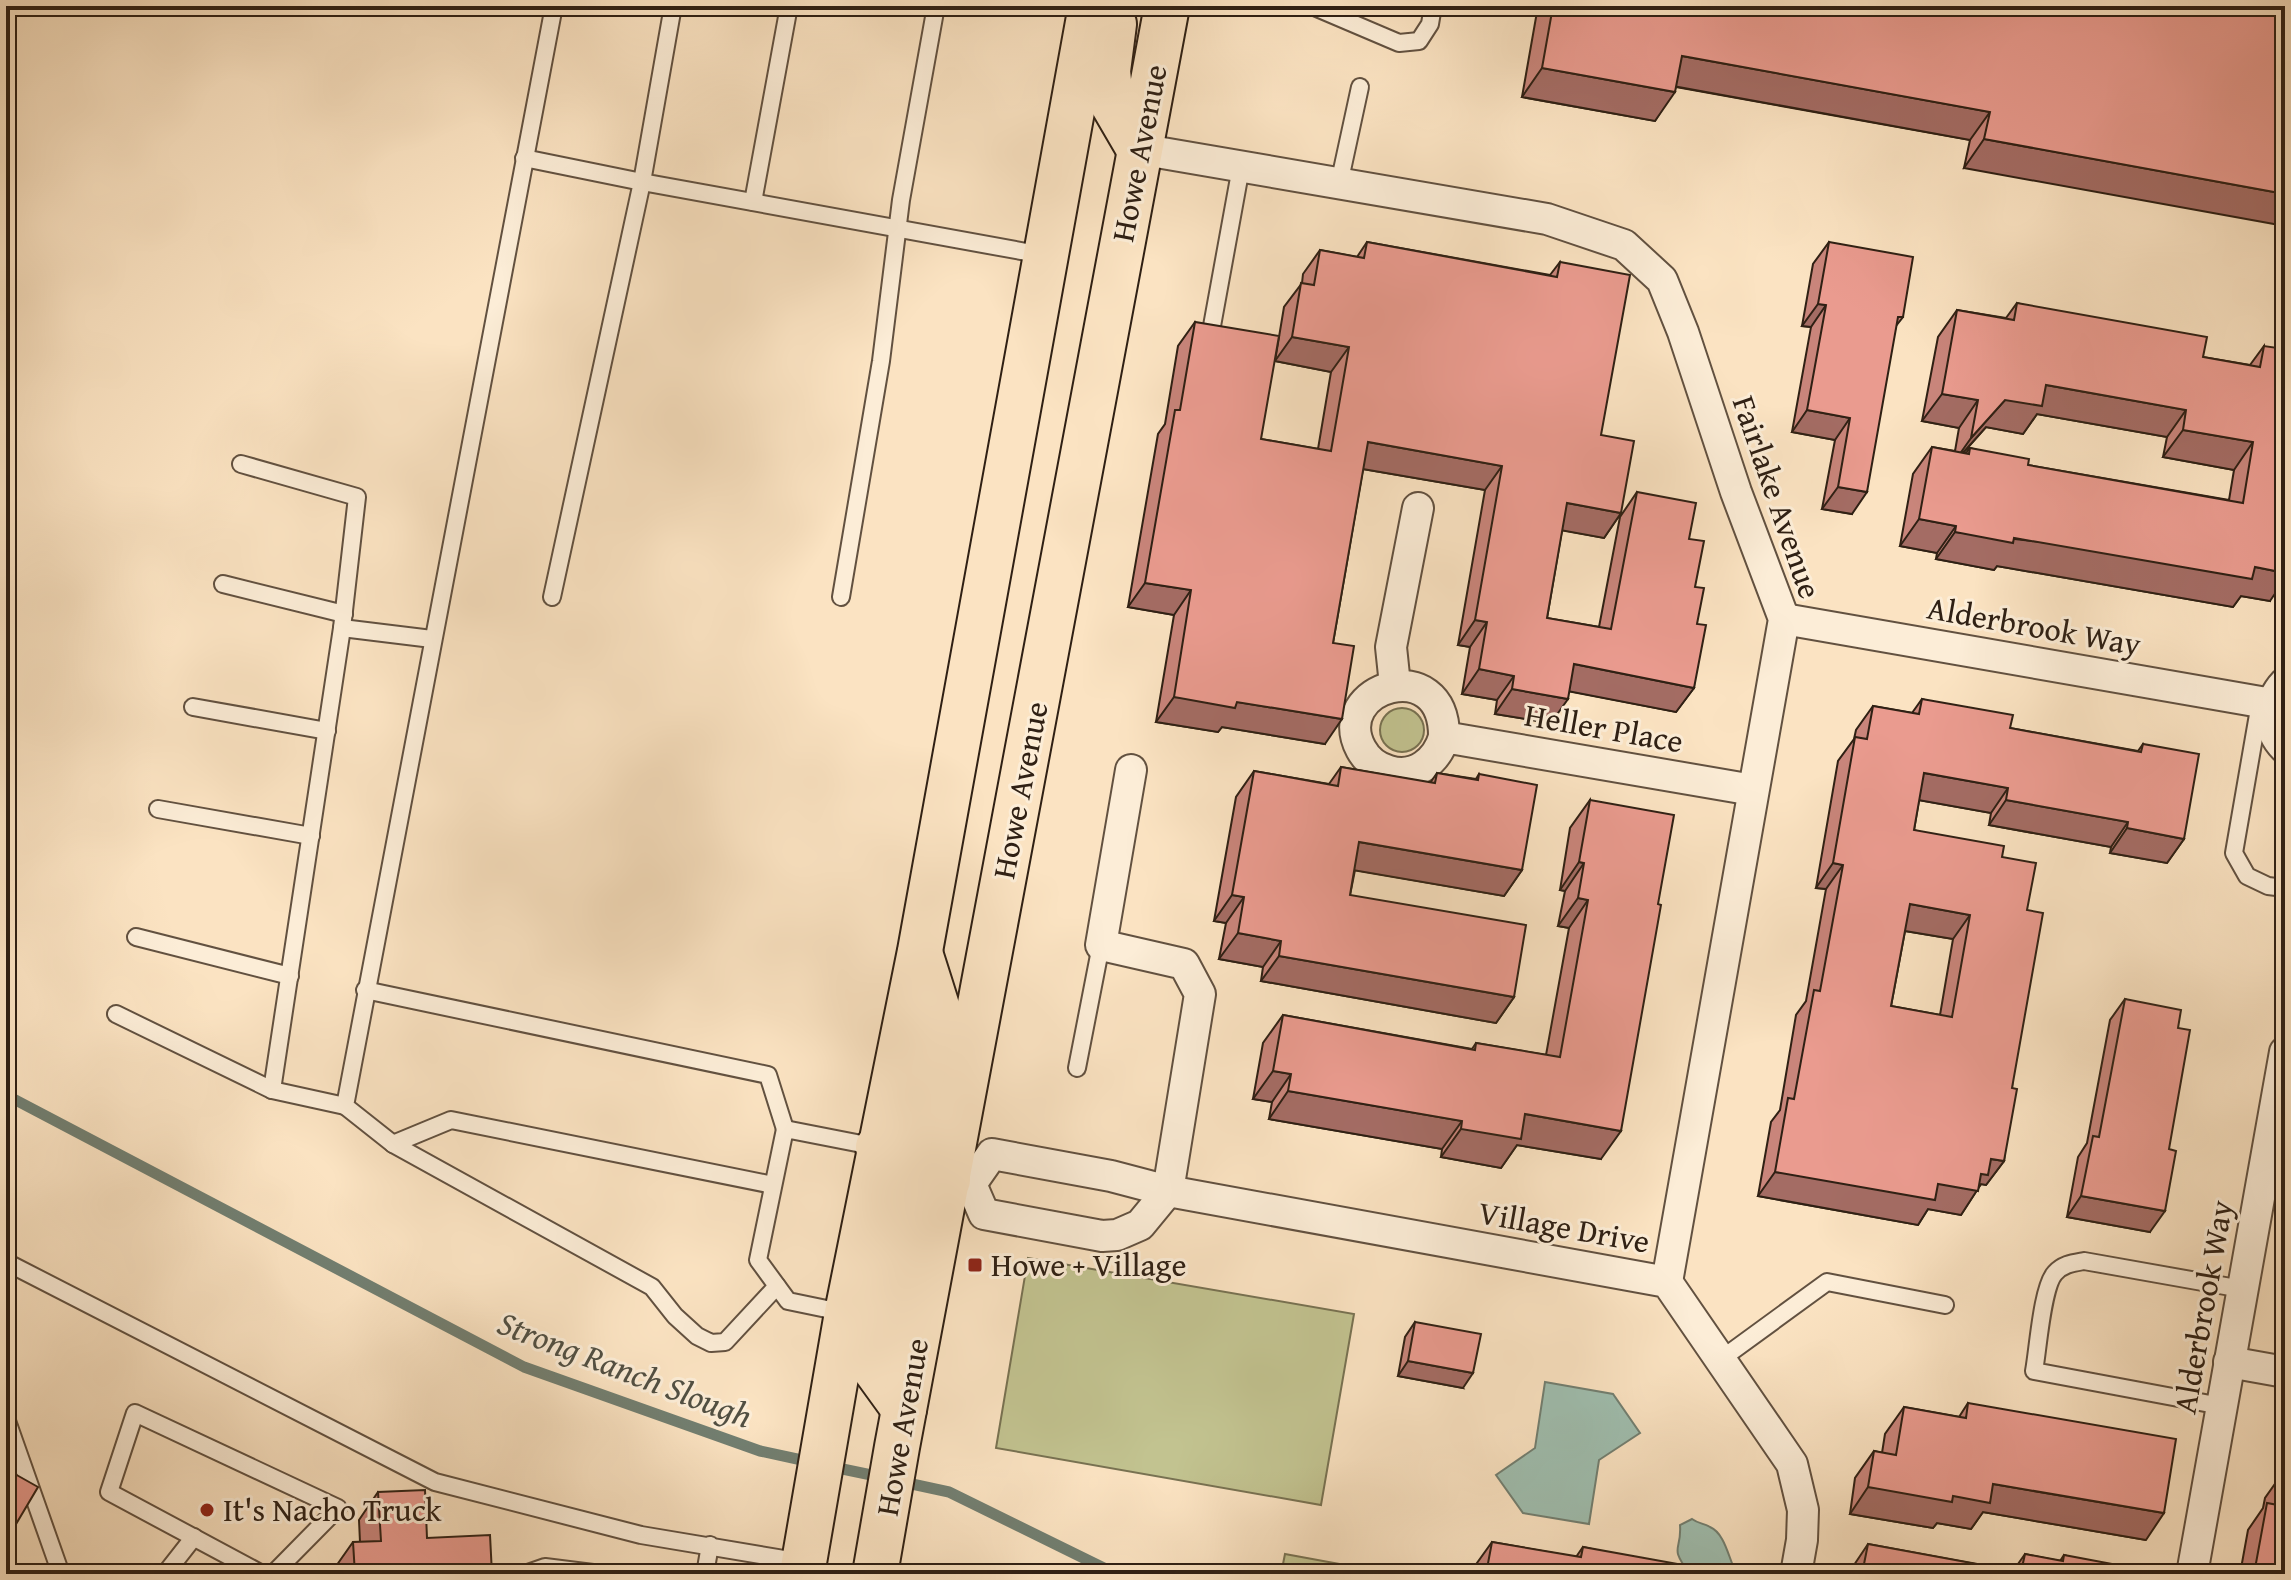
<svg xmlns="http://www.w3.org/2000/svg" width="2291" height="1580" font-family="'Gentium Book Plus',serif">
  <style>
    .green { fill: #c2c390; stroke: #787252; stroke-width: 2 }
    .water { fill: #9fbeaf; stroke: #727f71; stroke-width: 2 }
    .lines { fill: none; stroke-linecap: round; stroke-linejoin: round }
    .stream { stroke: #727f71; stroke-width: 11 }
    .service-casing { stroke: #625140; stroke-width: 20 }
    .minor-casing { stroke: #625140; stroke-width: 34 }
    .primary-casing { stroke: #2f2014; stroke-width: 48 }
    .service { stroke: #fcedd7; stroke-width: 16 }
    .minor { stroke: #fcedd7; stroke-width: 30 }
    .primary { stroke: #fbe3c2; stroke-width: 44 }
    .wall { fill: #c9857b; stroke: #2f2014; stroke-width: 2; fill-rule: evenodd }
    .shaded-wall { fill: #a46c64; stroke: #2f2014; stroke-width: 2 }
    .building { fill: #ea9b8f; stroke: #2f2014; stroke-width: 2; fill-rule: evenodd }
    .poi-dot { fill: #8f2418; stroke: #fcedd7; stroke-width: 3 }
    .labels { text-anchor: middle; stroke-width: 6; stroke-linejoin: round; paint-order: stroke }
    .street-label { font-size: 32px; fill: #2f2014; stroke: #fcedd7 }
    .poi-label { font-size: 32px; fill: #2f2014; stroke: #fcedd7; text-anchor: start }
    .water-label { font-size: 34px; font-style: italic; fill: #514f42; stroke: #fcedd7 }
  </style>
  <rect width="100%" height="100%" fill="#fbe3c2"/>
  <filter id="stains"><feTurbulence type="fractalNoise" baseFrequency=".0025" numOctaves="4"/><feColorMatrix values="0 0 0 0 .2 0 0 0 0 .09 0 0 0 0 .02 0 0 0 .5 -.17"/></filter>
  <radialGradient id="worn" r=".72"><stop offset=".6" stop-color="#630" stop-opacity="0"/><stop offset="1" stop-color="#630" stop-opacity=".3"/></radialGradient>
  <!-- green -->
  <g class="green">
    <circle cx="1402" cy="730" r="22"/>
    <path d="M1028,1258L1354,1314L1321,1505L996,1448Z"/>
    <path d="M1285,1554L1394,1574H1281Z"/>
  </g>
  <!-- water -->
  <g class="water">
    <path d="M1545,1382L1613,1394L1640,1433L1599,1460L1589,1524L1523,1513L1496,1475L1535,1448Z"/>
    <path d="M1692,1519C1699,1524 1703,1523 1710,1527C1724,1533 1728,1555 1734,1568L1731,1574H1690C1668,1545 1682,1552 1680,1525Z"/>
  </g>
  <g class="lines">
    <!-- stream -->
    <g class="stream">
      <path d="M6,1095L524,1367L760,1451L811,1462"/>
      <path d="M828,1466L881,1477"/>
      <path d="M898,1481L949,1492L1116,1574"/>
    </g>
    <defs>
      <g id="service">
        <path d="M554,6L345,1106L393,1144L652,1287L675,1316L697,1336L711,1343L725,1342L777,1286"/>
        <path d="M673,6L642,182L1043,255"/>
        <path d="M1312,6L1399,43L1419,41L1430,24L1433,6"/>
        <path d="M524,158L642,182L552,597"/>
        <path d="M1339,184L1360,87"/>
        <path d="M753,202L789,6"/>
        <path d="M1212,326L1241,167"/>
        <path d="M241,464L357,497L342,628L432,639"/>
        <path d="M223,584L344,614"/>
        <path d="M841,597L881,361L901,200L936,6"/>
        <path d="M2260,703L2234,853L2247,876L2268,886L2285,888"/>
        <path d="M193,707L327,731"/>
        <path d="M158,809L311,836"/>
        <path d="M136,937L290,976"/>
        <path d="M365,990L768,1075L785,1129"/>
        <path d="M116,1014L272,1090L345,1106"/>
        <path d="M1077,1068L1101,945"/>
        <path d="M272,1090L342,628"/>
        <path d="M393,1144L451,1120L773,1185"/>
        <path d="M6,1262L435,1482L641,1535L802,1562"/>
        <path d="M846,1313L788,1301L758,1260L785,1129L877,1147"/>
        <path d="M1720,1360L1827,1282L1945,1305"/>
        <path d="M2221,1406L2034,1371C2038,1350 2042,1287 2055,1273C2063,1264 2073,1263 2084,1261L2242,1289"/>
        <path d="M6,1418L61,1574"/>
        <path d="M165,1574L194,1537"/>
        <path d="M262,1574L109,1492L135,1413L338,1508L273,1574"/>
        <path d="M525,1574L545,1567L601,1574"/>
        <path d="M705,1574L710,1545"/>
      </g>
      <g id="minor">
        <path d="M1139,149L1547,219L1624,245L1662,280L1683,332L1736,492L1784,619L1667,1282"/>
        <path d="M1784,619L2272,704"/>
        <path d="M2285,683C2267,702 2266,729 2285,748"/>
        <path d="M1395,685L1391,647L1418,508"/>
        <path d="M1444,737C1437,761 1415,779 1389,771C1377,768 1367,760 1361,749C1328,687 1445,651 1444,737L1753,790"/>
        <path d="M971,1184L992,1154L1111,1176L1168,1191L1667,1282L1792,1464L1803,1510L1802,1540L1796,1574"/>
        <path d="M971,1184L984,1214L1102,1236L1117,1235L1140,1225L1168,1191L1200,994L1184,964L1101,945L1131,770"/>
        <path d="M2229,1362L2285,1372"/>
        <path d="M2192,1574L2285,1052"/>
      </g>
      <g id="primary">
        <path d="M1114,24L1108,71L1111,101L1139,149"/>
        <path d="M920,953L940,1016L917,1146C919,1169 928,1171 948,1180"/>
        <path d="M878,1147C898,1160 901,1178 904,1201L875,1369L904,1409"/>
        <path d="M802,1574L847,1313L920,951L1091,6"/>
        <path d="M875,1574L897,1447L1167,6"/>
      </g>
    </defs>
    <!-- service casing -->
    <use href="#service" class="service-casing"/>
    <!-- minor casing -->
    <use href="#minor" class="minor-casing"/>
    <!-- primary casing -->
    <use href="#primary" class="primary-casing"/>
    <!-- service -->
    <use href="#service" class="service"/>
    <!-- minor -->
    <use href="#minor" class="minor"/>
    <!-- primary -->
    <use href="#primary" class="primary"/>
  </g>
  <!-- wall -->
  <g class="wall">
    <path d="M1538,6H2285L1964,168L1970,140L1676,87L1655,121L1522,97Z"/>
    <path d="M1367,242L1550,275L1560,262L1601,435L1621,513L1604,538L1562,530L1547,618L1599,627L1620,517L1637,492L1689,539L1695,587L1697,624L1694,688L1676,712L1569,691L1551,723L1495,714L1497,700L1462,694L1470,647L1458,645L1485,490L1363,469L1333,643L1325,744L1222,727L1218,732L1156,722L1174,615L1128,607L1158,434L1165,424L1178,346L1195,322L1261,439L1318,449L1331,372L1275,361L1284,307L1302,283L1303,274L1320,250L1357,257Z"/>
    <path d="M1829,242L1903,317L1896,326L1852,514L1822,509L1835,440L1792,432L1811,327L1802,326L1813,264Z"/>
    <path d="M2017,303L2203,357L2250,365L2264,346L2270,601L2241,596L2233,607L1997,566L1994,570L1936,559L1937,553L1900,546L1913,474L1932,447L1955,451L1959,428L1922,421L1938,337L1957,310L2006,318ZM2037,414L2167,437L2163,457L2234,470L2229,500L2028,465L1970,448L1966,453H1963L1986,427L2023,434Z"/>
    <path d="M1922,699L2010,728L2138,751L2143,744L2184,839L2167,863L2110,853L2111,847L1989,825L1991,813L1919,800L1914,830L2002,857L2027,910L2012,1088L2004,1161L1986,1185L1981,1184L1961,1215L1928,1209L1918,1225L1758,1196L1771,1122L1780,1110L1796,1015L1806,1001L1826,889L1816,888L1838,761L1854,739L1856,730L1873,706L1912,713ZM1905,931L1953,939L1940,1015L1891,1006Z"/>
    <path d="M1341,767L1430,783L1437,773L1476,779L1479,774L1522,870L1504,896L1355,870L1350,895L1514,997L1496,1023L1261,981L1263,967L1219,959L1226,923L1214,921L1236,797L1254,771L1329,784Z"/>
    <path d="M1590,800L1601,1159L1517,1145L1501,1168L1441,1157L1442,1149L1269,1119L1272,1102L1253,1099L1263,1043L1283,1015L1472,1049L1476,1043L1546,1055L1569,928L1558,926L1565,891L1560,890L1570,828Z"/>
    <path d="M2125,999L2178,1028L2150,1232L2067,1217L2078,1157L2087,1143L2110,1020Z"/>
    <path d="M1415,1322L1463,1388L1398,1376L1405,1337Z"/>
    <path d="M1968,1403L2146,1540L1983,1512L1971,1529L1937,1523L1933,1528L1850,1514L1855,1478L1874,1451L1882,1453L1885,1434L1904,1407L1959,1417Z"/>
    <path d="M2284,1471L2285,1574H2240L2248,1530L2263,1508L2265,1498Z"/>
    <path d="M378,1492L427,1538L492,1574H334V1569L353,1542H360L359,1520Z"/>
    <path d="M1492,1542L1576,1557L1583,1547L1699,1574H1471L1472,1570Z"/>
    <path d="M1868,1544L2013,1571L2025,1554L2060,1561L2064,1555L2122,1574H1848Z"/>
  </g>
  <!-- shaded-wall -->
  <g class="shaded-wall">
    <path d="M1682,56L1990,112L1970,140L1662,84Z"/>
    <path d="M1542,68L1675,92L1655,121L1522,97Z"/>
    <path d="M1984,139L2285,194V226L1964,168Z"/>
    <path d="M1818,304L1826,305L1811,327L1802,326Z"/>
    <path d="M1292,337L1349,347L1331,372L1275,361Z"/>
    <path d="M2046,385L2186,410L2167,437L2037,414L2023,434L1986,427L1952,465L1971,438L2005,400Z"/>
    <path d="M1942,394L1978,400L1959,428L1922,421Z"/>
    <path d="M1807,410L1850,418L1835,440L1792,432Z"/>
    <path d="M2183,430L2253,442L2234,470L2163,457Z"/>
    <path d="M1368,442L1502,466L1485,490L1351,467Z"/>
    <path d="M1838,487L1867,492L1852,514L1822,509Z"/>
    <path d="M1567,503L1621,513L1604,538L1549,528Z"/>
    <path d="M1919,519L1956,526L1937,553L1900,546Z"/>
    <path d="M1955,532L2255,567L2285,573V579L2270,601L2241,596L2233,607L1997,566L1994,570L1936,559Z"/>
    <path d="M1145,583L1191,590L1174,615L1128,607Z"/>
    <path d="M1475,620L1487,622L1470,647L1458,645Z"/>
    <path d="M1574,664L1694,688L1676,712L1557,689Z"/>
    <path d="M1479,669L1514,676L1497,700L1462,694Z"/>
    <path d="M1512,689L1568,699L1551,723L1495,714Z"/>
    <path d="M1174,697L1237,702L1342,719L1325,744L1222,727L1218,732L1156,722Z"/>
    <path d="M1924,773L2008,788L1991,813L1907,798Z"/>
    <path d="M2006,800L2128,822L2111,847L1989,825Z"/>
    <path d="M2127,828L2184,839L2167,863L2110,853Z"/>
    <path d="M1359,842L1522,870L1504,896L1341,868Z"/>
    <path d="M1579,862L1584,863L1565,891L1560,890Z"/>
    <path d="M1833,863L1843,865L1826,889L1816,888Z"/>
    <path d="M1232,895L1244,897L1226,923L1214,921Z"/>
    <path d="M1578,898L1588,900L1569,928L1558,926Z"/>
    <path d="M1910,904L1970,915L1953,939L1893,929Z"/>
    <path d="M1238,933L1281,941L1263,967L1219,959Z"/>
    <path d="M1279,956L1514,997L1496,1023L1261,981Z"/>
    <path d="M1273,1071L1291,1074L1272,1102L1253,1099Z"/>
    <path d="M1288,1091L1462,1121L1442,1149L1269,1119Z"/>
    <path d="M1525,1114L1621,1131L1601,1159L1517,1145L1501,1168L1441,1157L1461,1129Z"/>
    <path d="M1991,1159L2004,1161L1986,1185L1981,1184L1961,1215L1928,1209L1918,1225L1758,1196L1775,1172L1938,1184Z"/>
    <path d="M2081,1196L2165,1211L2150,1232L2067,1217Z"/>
    <path d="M1408,1361L1473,1373L1463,1388L1398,1376Z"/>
    <path d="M1993,1484L2164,1513L2146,1540L1983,1512L1971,1529L1937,1523L1933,1528L1850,1514L1868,1487L1953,1496Z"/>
  </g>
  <!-- building -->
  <g class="building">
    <path d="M1553,6H2285V194L1984,139L1990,112L1682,56L1675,92L1542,68Z"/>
    <path d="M1367,242L1557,277L1560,262L1630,275L1601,435L1634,441L1621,513L1567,503L1547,618L1611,629L1637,492L1696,503L1689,539L1704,541L1695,587L1704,588L1697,624L1706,625L1694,688L1574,664L1568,699L1512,689L1514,676L1479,669L1487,622L1475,620L1502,466L1368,442L1333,643L1354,646L1342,719L1237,702L1235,708L1174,697L1191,590L1145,583L1175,410H1180L1195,322L1279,336L1261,439L1331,451L1349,347L1292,337L1301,283L1314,285L1320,250L1364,258Z"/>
    <path d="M1829,242L1913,257L1903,317H1898L1867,492L1838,487L1850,418L1807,410L1826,305L1818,304Z"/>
    <path d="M2017,303L2207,337L2203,357L2260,367L2264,346L2285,349V573L2255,567L2252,579L2014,538L2013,543L1955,532L1956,526L1919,519L1932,447L1969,454L1970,448L2029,459L2028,465L2243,503L2253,442L2183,430L2186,410L2046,385L2042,406L2005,400L1971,438L1978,400L1942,394L1957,310L2014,320Z"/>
    <path d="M1922,699L2013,715L2010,728L2141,752L2143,744L2199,754L2184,839L2127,828L2128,822L2006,800L2008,788L1924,773L1914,830L2004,846L2002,857L2036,863L2027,910L2043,913L2012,1088L2017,1089L2004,1161L1991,1159L1988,1175L1981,1174L1978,1191L1938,1184L1935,1200L1775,1172L1788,1098L1794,1099L1814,990L1820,991L1843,865L1833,863L1855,737L1867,739L1873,706L1919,714ZM1910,904L1970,915L1952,1017L1891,1006Z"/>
    <path d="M1341,767L1435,783L1437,773L1478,780L1479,774L1537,785L1522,870L1359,842L1350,895L1526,925L1514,997L1279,956L1281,941L1238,933L1244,897L1232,895L1254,771L1338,786Z"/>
    <path d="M1590,800L1674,815L1658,904L1661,905L1621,1131L1525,1114L1521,1139L1461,1129L1462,1121L1288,1091L1291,1074L1273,1071L1283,1015L1475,1050L1476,1043L1560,1057L1588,900L1578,898L1584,863L1579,862Z"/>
    <path d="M2125,999L2181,1010L2178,1028L2190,1030L2169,1149L2176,1151L2165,1211L2081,1196L2093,1136L2099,1137Z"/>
    <path d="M1415,1322L1481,1334L1473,1373L1408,1361Z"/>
    <path d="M1968,1403L2176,1439L2164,1513L1993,1484L1990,1503L1953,1496L1952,1502L1868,1487L1874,1451L1896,1455L1904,1407L1966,1418Z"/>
    <path d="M6,1469L38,1487L6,1541Z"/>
    <path d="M2284,1471L2285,1472V1574H2254L2267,1503L2278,1505Z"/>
    <path d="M425,1490L427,1538L490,1535L492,1574H355L353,1542L381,1541L378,1492Z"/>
    <path d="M1492,1542L1581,1557L1583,1547L1700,1568L1699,1574H1486Z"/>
    <path d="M1868,1544L2021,1572L2025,1554L2063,1561L2064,1555L2123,1566L2122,1574H1862Z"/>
  </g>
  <!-- markers -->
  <g class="poi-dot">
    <rect x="967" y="1257" width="16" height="16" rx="4"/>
    <circle cx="207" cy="1510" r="8"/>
  </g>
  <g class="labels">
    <!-- street labels -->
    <g class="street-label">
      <text transform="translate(1139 153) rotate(-79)" y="11">Howe Avenue</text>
      <text transform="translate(1777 497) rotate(71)" y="11">Fairlake Avenue</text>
      <text transform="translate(2034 626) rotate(10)" y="11">Alderbrook Way</text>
      <text transform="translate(1604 728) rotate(10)" y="11">Heller Place</text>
      <text transform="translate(1020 790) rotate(-79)" y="11">Howe Avenue</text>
      <text transform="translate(1564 1227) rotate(10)" y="11">Village Drive</text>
      <text transform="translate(2203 1307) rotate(-80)" y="11">Alderbrook Way</text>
      <text transform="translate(902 1427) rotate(-80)" y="11">Howe Avenue</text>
    </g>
    <!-- poi labels -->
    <g class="poi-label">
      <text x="991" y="1276">Howe + Village</text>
      <text x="223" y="1521">It's Nacho Truck</text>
    </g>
    <!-- water labels -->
    <g class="water-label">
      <text transform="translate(625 1369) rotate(21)" y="12">Strong Ranch Slough</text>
    </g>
  </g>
  <!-- margin -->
  <rect width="2291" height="1580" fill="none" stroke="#fbe3c2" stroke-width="32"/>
  <rect x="8" y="8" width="2275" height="1564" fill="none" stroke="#2f2014" stroke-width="4"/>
  <rect x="16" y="16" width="2259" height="1548" fill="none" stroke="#2f2014" stroke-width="2"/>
  <rect width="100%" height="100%" filter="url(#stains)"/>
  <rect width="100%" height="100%" fill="url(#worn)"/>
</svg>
